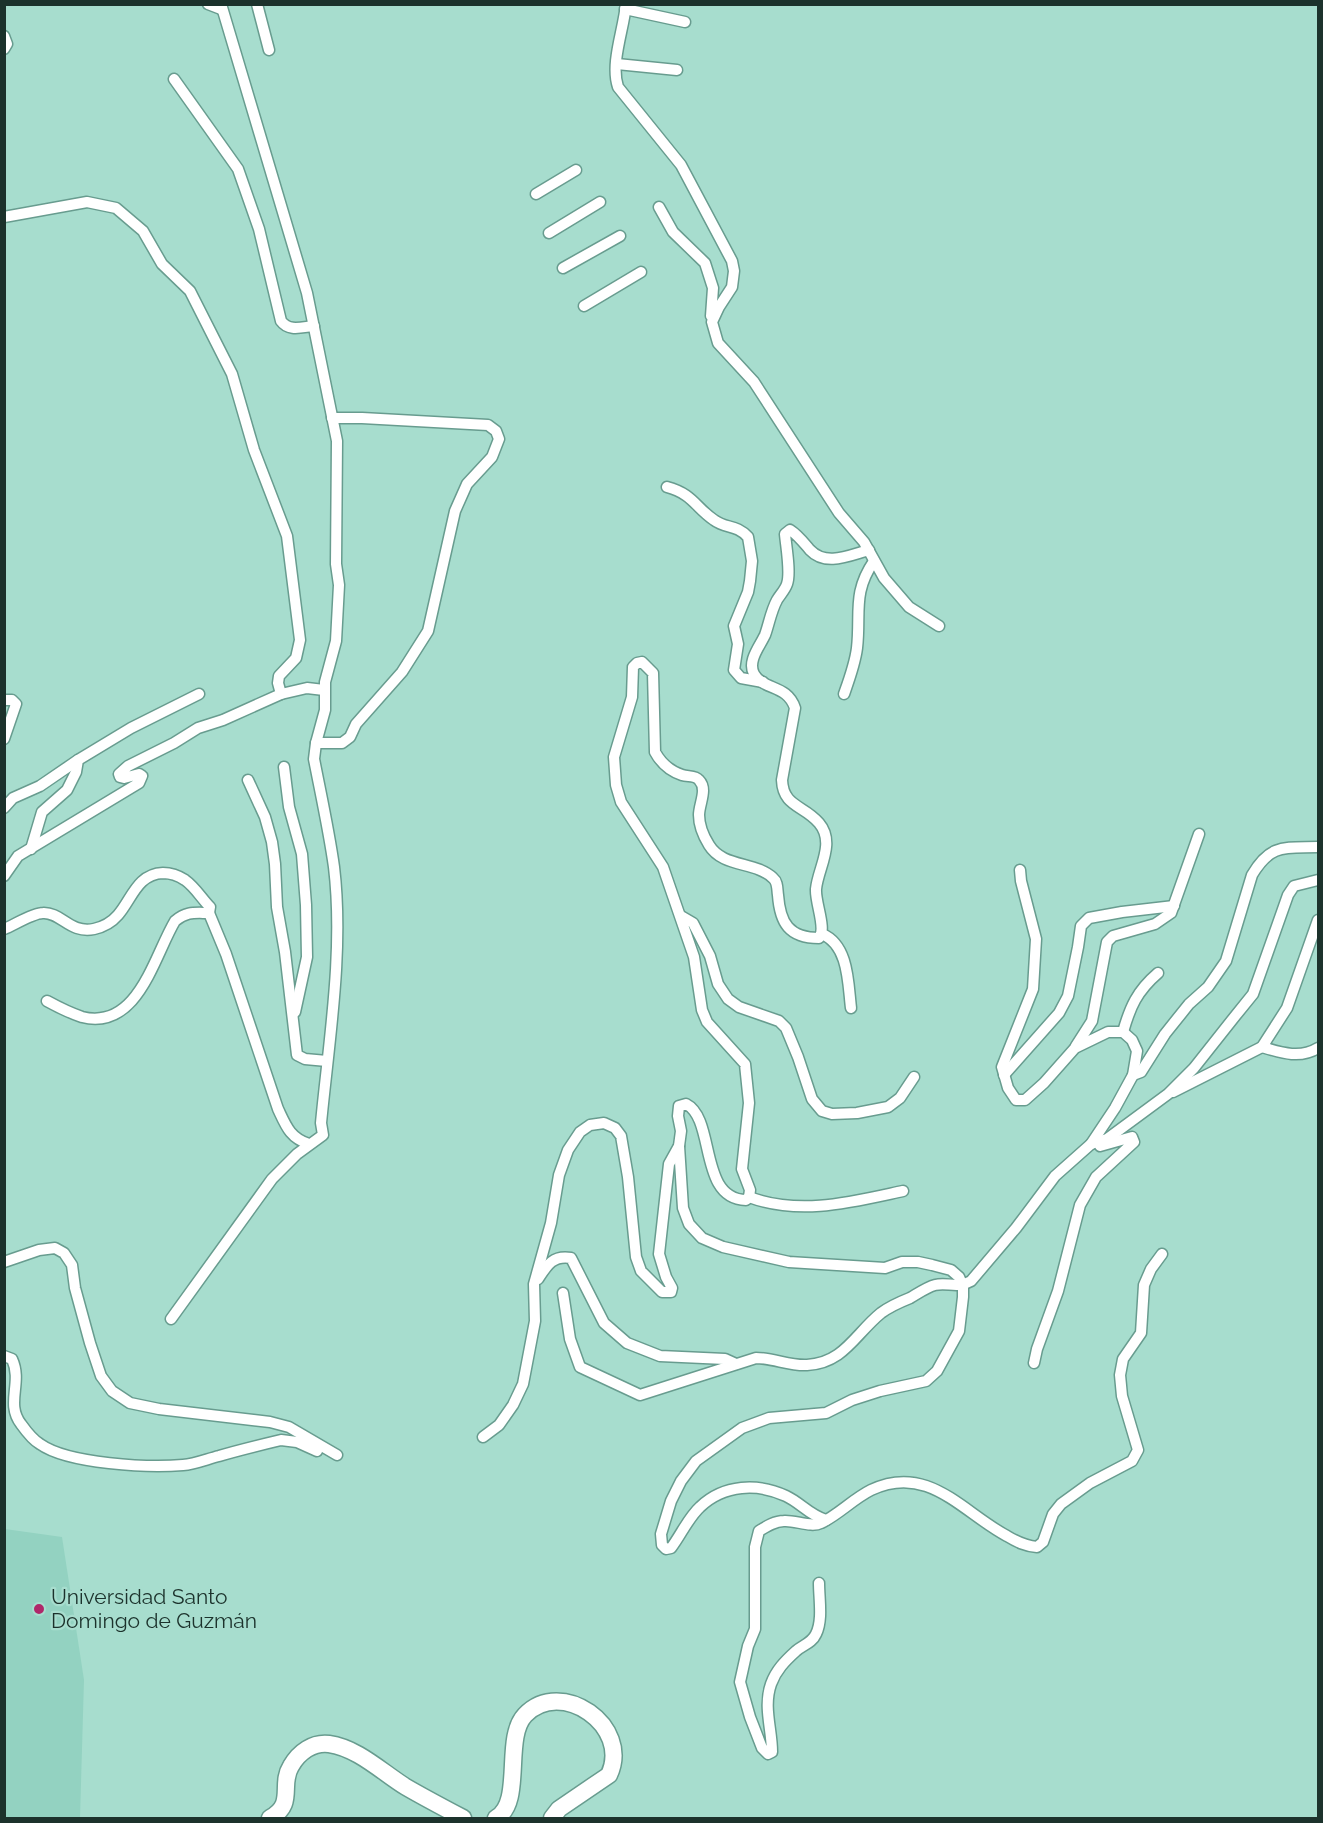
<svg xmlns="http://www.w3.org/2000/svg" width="1323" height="1823" font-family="Raleway,sans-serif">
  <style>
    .built { fill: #93d2c1 }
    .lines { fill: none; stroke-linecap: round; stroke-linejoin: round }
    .street-casing { stroke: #689c8f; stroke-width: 13 }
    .primary-casing { stroke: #689c8f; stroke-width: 19 }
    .street { stroke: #fff; stroke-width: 10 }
    .primary { stroke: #fff; stroke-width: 16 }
    .poi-dot { fill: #af276a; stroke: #a7ddce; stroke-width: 2 }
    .labels { text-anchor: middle; stroke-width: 4.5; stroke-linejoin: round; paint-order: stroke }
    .poi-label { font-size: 21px; fill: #1c322c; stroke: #a7ddce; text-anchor: start }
  </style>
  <rect width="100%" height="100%" fill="#a7ddce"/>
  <!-- built -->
  <path class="built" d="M5,1529L62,1537L84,1680L80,1818H5Z"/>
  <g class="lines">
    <defs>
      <g id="street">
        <path d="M208,4L221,9"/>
        <path d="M257,4L269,50"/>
        <path d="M626,4C624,29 610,63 618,87L681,165L732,261L734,271L732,287L719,307L712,322L718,343L754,382L839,513L864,542L884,578L909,607L939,626"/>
        <path d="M625,9L685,22"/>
        <path d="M4,36L7,44L4,49"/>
        <path d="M617,64L677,70"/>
        <path d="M174,79L238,169L259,229L281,321C289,332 302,327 314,326"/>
        <path d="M536,194L576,170"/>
        <path d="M659,207L673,232L705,263L713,288L711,316"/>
        <path d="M4,217L87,202L116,208L143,231L162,264L190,291L232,374L254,450L287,536L300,640L296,658L279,676L278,683L281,694"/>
        <path d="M549,233L600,202"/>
        <path d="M563,268L620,236"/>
        <path d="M584,306L641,272"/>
        <path d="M667,487C693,494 695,507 714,520C726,529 736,524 748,537L752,561L750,581L748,592L734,626L738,644L734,670L741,678L763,682"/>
        <path d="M844,694C849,680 855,664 857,648C861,613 852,593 874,561"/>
        <path d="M4,700H12L16,704L4,739"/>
        <path d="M316,743H342L350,737L356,724L402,672L428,631L455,511L467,484L492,457L499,439L496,431L488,425L362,418H332"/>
        <path d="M284,767L289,807L302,854L306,905L307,957L295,1012"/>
        <path d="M248,780L265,817L272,842L275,864L277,907L285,952L297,1055L305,1059L327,1061"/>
        <path d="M4,808L13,798L40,786L78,760"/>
        <path d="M31,849L42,812L67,790L76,772L78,760L131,728L199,694"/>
        <path d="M4,876L18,856L139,783L142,776L139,774L124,778L120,777L119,774L128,766L174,743L198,728L223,720L281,694L307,688L324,690"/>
        <path d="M209,913L226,954L278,1109C286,1126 290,1138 309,1144"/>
        <path d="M681,916L693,923L710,956L718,984L728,999L739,1007L779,1021L786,1028L798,1057L812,1099L822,1111L832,1114L857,1113L888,1107L900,1098L914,1077"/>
        <path d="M4,929C14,925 33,913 43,913C61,912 70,934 94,929C103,927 112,922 118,915C132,899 137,874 163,873C171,873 179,876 185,880C195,887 202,899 210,907L209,913C195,913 187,911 175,921C154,956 138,1031 82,1017C70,1013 58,1007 47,1001"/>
        <path d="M822,934C849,945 848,984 851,1008"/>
        <path d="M1123,1032C1130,1007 1137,991 1158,973"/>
        <path d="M1076,1046L1092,1021L1107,942L1113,936L1155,924L1171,913L1199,834"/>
        <path d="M1262,1047C1282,1053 1300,1059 1318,1048"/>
        <path d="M1004,1075L1059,1013L1068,996L1078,947L1081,926L1089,918L1122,912L1174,906"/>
        <path d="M1133,1075L1141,1072L1165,1034L1189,1004L1208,987L1226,961L1252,875C1271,843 1285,848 1318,847"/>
        <path d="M1173,1092L1262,1047L1287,1008L1318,920"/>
        <path d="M1091,1144L1107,1139L1168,1094L1194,1068L1236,1015L1253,994L1288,895L1294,886L1318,880"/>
        <path d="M679,1146L683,1208L689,1224L702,1238L723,1247L789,1262L885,1268L902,1262H918L932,1265L951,1270L959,1277L963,1286V1297L959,1331L937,1371L926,1381L880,1391L852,1400L826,1413L769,1418L742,1428L696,1461L681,1481L671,1501L661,1534L662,1545L666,1549L671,1548C681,1535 688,1518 700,1507C724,1484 758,1483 786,1496C801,1503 809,1515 826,1520"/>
        <path d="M749,1197C800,1216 852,1202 903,1191"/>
        <path d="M4,1262L39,1250L55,1248L64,1253L72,1265L75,1288L90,1343L101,1376L112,1391L130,1403L159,1409L270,1422L289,1427L337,1455"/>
        <path d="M538,1279C547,1265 553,1255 571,1258L604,1323L627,1343L660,1356L725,1359L736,1364"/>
        <path d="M563,1293L570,1339L580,1367L640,1395L756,1358C774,1358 789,1366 807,1365C844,1363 855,1334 881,1313C889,1307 900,1302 910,1298C917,1294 927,1287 935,1285C948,1282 957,1289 971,1281L1016,1228L1055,1176L1091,1144L1115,1108L1133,1075L1137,1051L1132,1040L1123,1032H1108L1075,1048L1044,1083L1025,1100H1016L1008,1088L1002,1067L1033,989L1036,939L1021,881L1020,870"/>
        <path d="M171,1319L272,1179L297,1154L323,1135L321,1123C329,1040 344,950 334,867C329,831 321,795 314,759L316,743L325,710V682L336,641L339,585L336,564L337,441L307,293L221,4"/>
        <path d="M4,1356L12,1359C23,1383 5,1403 21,1424C26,1431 33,1440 40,1444C68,1464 149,1468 183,1465C195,1464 207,1459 219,1456C239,1450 260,1445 281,1440L297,1442L317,1451"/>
        <path d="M1034,1363L1037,1349L1058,1291L1080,1205L1096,1177L1134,1142L1132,1137L1100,1146"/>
        <path d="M483,1437L499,1425L513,1405L523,1384L535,1321L534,1284L551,1223L559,1175L568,1150L580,1132L590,1125L604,1123L615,1128L621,1136L628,1177L636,1257L641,1271L662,1292H671L672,1288L666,1277L659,1254L669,1164L679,1146L681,1131L678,1116L679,1106L686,1104C716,1119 698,1199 746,1200L749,1197L750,1190L742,1169L749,1103L745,1064L707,1022L702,1010L694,957L663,867L621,802L616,785L614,757L632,697L633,667L637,663L642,662L653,673L655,752C661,763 670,771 682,775C688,777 695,775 699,780C708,789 699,804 699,815C699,825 704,837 709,845C723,868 755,861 773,878C778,882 777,889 778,895C780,923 789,938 819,938C827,929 815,903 816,889C818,868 836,843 819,823C804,805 783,807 782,780L795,708C787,684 764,691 754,674C747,661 760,646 765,635C769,624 771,611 777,600C780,595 785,590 787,584C791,573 786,546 785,534L790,530C798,535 804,543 810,550C826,567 850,555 869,550"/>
        <path d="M819,1583C819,1599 823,1620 816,1634C812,1643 803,1645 796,1651C785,1661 776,1670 771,1684C763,1707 772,1729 772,1752L768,1754L762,1748L750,1717L740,1682L748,1646L755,1629V1547L759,1531C767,1526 775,1521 784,1521C795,1520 811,1528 821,1523C838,1515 853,1499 871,1490C928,1463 962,1512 1007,1536C1017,1542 1025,1546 1037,1547L1043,1542L1053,1514L1061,1504L1090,1483L1132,1461L1138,1450L1122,1396L1120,1375L1123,1359L1141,1333L1144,1285L1151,1269L1162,1254"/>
      </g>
      <g id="primary">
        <path d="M270,1818C296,1804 279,1785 291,1766C299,1752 313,1742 329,1744C358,1748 383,1773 406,1787C425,1798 444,1808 463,1818"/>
        <path d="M496,1818C524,1803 503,1738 525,1715C561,1677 632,1726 609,1775L559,1809L552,1818"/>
      </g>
    </defs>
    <!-- street casing -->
    <use href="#street" class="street-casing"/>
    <!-- primary casing -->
    <use href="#primary" class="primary-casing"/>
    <!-- street -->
    <use href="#street" class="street"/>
    <!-- primary -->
    <use href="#primary" class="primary"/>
  </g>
  <!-- markers -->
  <circle class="poi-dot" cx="39" cy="1609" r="6"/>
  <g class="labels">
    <!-- poi labels -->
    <g class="poi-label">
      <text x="51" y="1604">Universidad Santo<tspan x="51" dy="24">Domingo de Guzmán</tspan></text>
    </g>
  </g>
  <!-- border -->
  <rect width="1323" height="1823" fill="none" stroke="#1c322c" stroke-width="12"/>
</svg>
